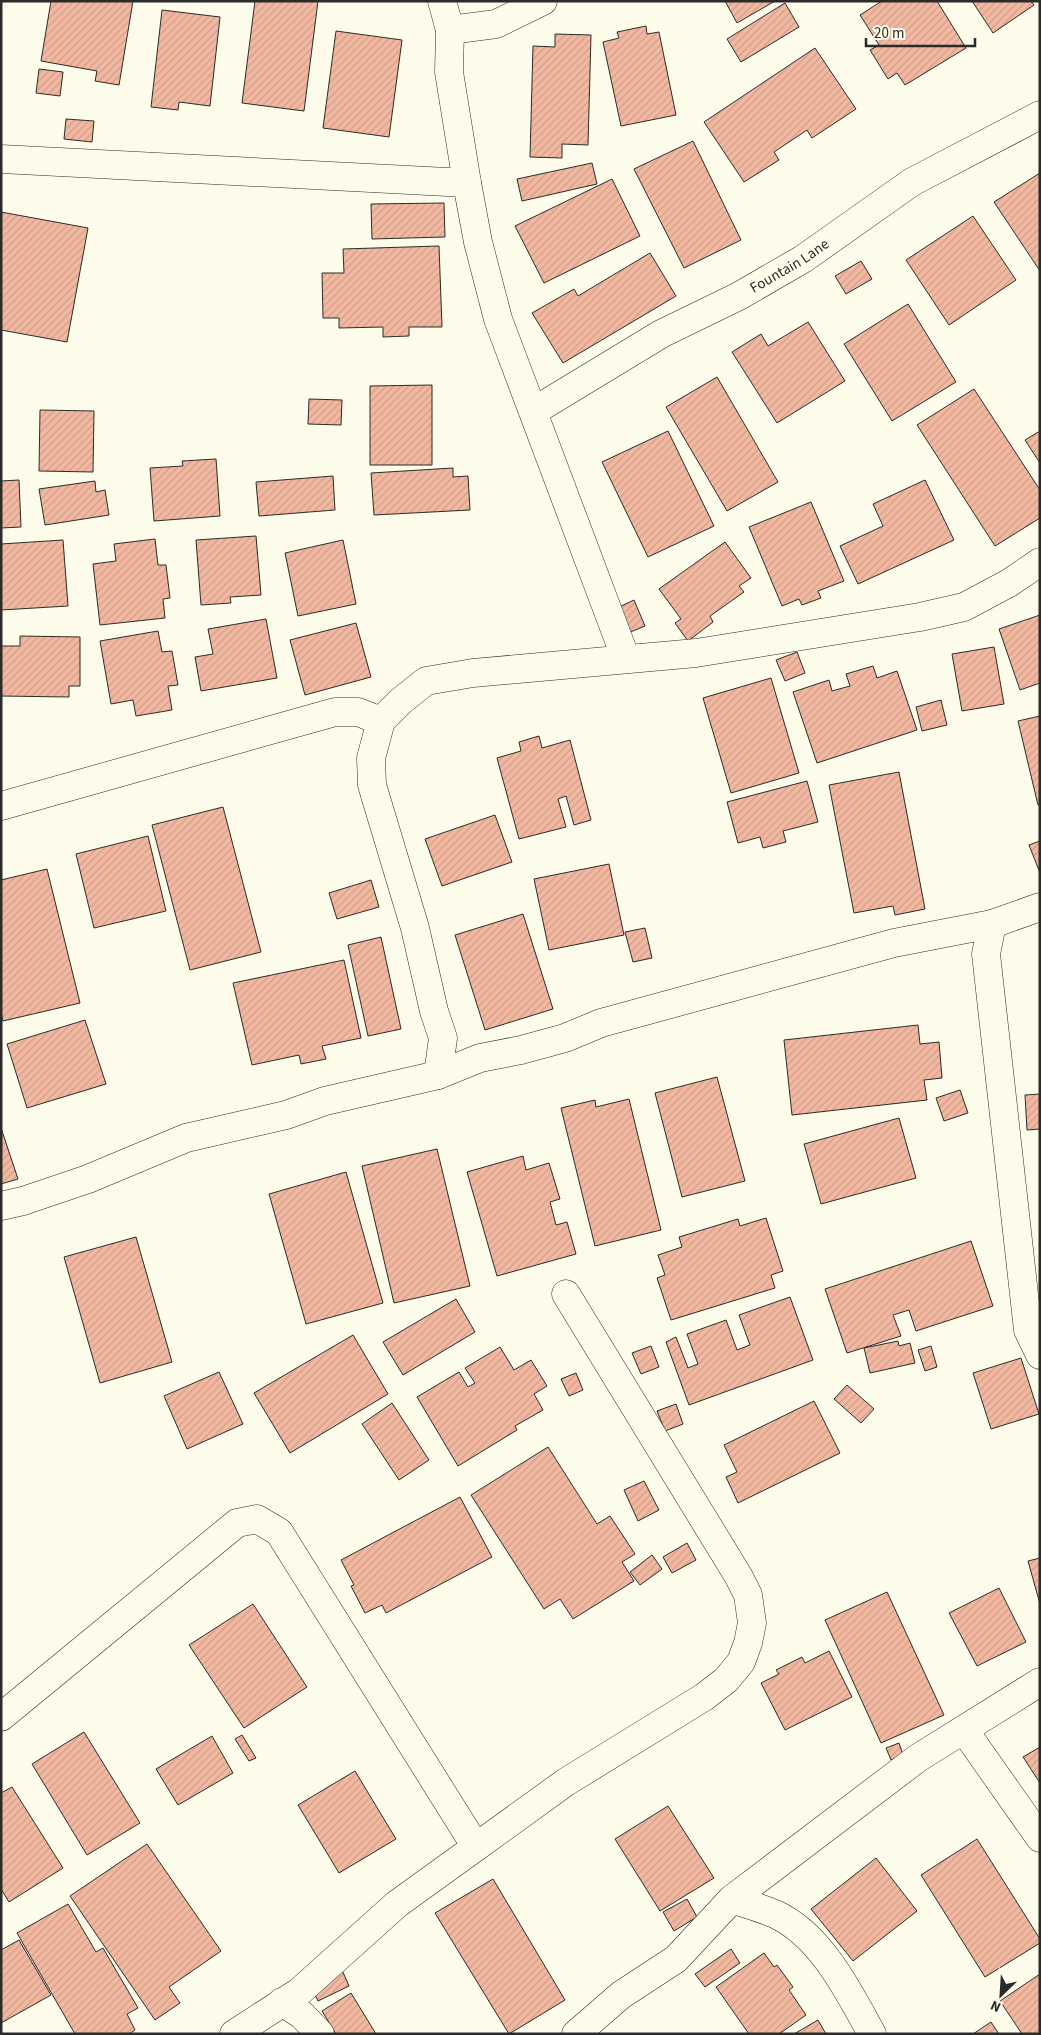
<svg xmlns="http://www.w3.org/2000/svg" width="1041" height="2035" font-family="'Source Sans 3',sans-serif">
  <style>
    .building { fill: url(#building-hatch); stroke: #2b2b2b }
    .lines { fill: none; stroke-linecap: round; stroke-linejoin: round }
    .street-casing { stroke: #2b2b2b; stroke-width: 29 }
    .street { stroke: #fdfbea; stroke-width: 28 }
    .labels { text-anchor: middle; stroke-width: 4; stroke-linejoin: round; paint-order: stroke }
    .street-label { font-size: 15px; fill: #2b2b2b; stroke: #fdfbea }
  </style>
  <defs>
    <pattern id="building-hatch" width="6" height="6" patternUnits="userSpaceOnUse" patternTransform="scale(1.25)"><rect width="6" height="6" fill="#f2b8a0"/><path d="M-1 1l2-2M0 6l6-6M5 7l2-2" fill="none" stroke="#d09e8a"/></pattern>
  </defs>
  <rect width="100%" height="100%" fill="#fdfbea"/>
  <!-- building -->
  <g class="building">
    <path d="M51,1H133L119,85L95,81L97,71L41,61Z"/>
    <path d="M255,1H318L304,111L242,103Z"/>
    <path d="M725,1H775L737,23Z"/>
    <path d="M882,1H937L966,48L905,85L897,73L888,79L870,50L879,45L860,15Z"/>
    <path d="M972,1H1031L1034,5L993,33Z"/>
    <path d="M785,3L799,27L741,62L727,39Z"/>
    <path d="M162,10L220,17L210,106L179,102L178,110L151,107Z"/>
    <path d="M646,26L647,34L659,32L676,115L621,126L603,42L619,38L617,32Z"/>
    <path d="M336,31L402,40L389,137L323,128Z"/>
    <path d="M555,34L591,35L588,145L562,144V158L530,157L533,46L555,47Z"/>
    <path d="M815,48L856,109L812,138L807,130L774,152L779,160L744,182L704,122Z"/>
    <path d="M39,69L63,72L60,96L36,93Z"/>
    <path d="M66,119L94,121L92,142L64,139Z"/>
    <path d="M693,141L741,240L684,268L634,169Z"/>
    <path d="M592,163L597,184L522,201L517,179Z"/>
    <path d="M1040,173V271L994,202Z"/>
    <path d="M612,179L640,236L544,283L515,226Z"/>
    <path d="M444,203L445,237L372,239L371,204Z"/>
    <path d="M1,212L88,228L67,342L1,330Z"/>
    <path d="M973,216L1016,280L949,325L906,260Z"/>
    <path d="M439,246L442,327H409V336L383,337V327L339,328V318H323L322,273H344L343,249Z"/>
    <path d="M650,253L676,296L563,363L532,313L574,289L578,296Z"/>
    <path d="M861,261L872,279L846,294L835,276Z"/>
    <path d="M908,304L956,382L892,421L844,344Z"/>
    <path d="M808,322L845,381L777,423L732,352L761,334L768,346Z"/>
    <path d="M717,377L778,482L727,511L666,407Z"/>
    <path d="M432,385V465H370V386Z"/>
    <path d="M974,389L1040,490V518L995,546L917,425Z"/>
    <path d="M309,399L342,400L341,425L308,424Z"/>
    <path d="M40,410L94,411L93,472L39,471Z"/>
    <path d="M668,431L714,526L648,557L602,462Z"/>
    <path d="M1040,431V463L1025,440Z"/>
    <path d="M216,459L220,516L154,521L150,468L183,466L182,461Z"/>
    <path d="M453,468V477L468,476L470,510L374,515L371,473Z"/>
    <path d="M333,476L335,510L259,516L256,482Z"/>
    <path d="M19,480L21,527L1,528V481Z"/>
    <path d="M925,480L954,540L858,584L840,546L883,526L873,504Z"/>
    <path d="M95,481L96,492L105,490L109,515L45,525L39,489Z"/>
    <path d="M811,502L844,581L818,591L821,598L802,605L799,599L782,606L749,527Z"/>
    <path d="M256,536L261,595L230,597L231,603L201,605L196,540Z"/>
    <path d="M155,539L158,565H166L170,598L163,599L165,618L100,625L93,564L116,561L114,544Z"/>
    <path d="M63,540L68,606L1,610V544Z"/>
    <path d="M343,540L356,604L298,616L285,553Z"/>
    <path d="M725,542L751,578L739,586L744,592L710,616L713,622L688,641L675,623L681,619L659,589Z"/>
    <path d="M634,600L645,626L628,633L617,608Z"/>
    <path d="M1040,615V683L1020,690L999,629Z"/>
    <path d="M266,619L277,678L201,691L195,657L213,654L208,629Z"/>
    <path d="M356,623L371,677L305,695L290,640Z"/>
    <path d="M158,631L162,652L172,651L178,685L168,686L172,710L136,716L133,700L111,704L100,641Z"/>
    <path d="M20,636L80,637V686H69V697L1,696V646H20Z"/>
    <path d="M994,647L1004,704L962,711L952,654Z"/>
    <path d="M797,652L805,673L785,681L776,660Z"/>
    <path d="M873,666L877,678L897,671L917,730L817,763L793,692L829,680L832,691L850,686L846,674Z"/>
    <path d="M771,678L799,773L731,793L703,698Z"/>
    <path d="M941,700L947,725L922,731L916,707Z"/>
    <path d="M1040,716V805H1038L1018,721Z"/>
    <path d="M539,736L542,748L570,740L591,820L574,825L566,796L558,799L566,827L519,839L497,758L521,751L519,742Z"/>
    <path d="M899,772L925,909L895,915L893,906L854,913L829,785Z"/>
    <path d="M807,781L818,822L783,831L786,842L763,848L760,837L738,843L727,802Z"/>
    <path d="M223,807L261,952L190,970L152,825Z"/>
    <path d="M495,815L512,862L442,886L425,839Z"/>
    <path d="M148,836L166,911L94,928L76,854Z"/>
    <path d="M1040,841V873L1029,845Z"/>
    <path d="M609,864L624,935L549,950L534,879Z"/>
    <path d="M47,869L80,1003L3,1021L1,1013V880Z"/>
    <path d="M371,880L379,907L337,919L329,893Z"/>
    <path d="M523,914L553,1009L485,1030L455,935Z"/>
    <path d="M645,928L652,958L633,962L625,932Z"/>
    <path d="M381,937L401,1029L368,1036L348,945Z"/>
    <path d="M344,960L361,1038L322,1046L326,1059L301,1064L299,1055L252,1065L233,983Z"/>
    <path d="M85,1020L106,1084L27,1108L7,1044Z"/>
    <path d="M918,1025L920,1044L939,1042L942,1078L924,1080L927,1100L792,1115L784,1040Z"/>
    <path d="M717,1077L745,1181L682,1197L655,1093Z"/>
    <path d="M960,1090L968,1113L944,1121L936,1098Z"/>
    <path d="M1040,1094V1129L1027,1130L1025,1095Z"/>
    <path d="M629,1099L661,1230L595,1246L561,1108L595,1100L596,1107Z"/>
    <path d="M899,1118L916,1178L821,1204L804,1144Z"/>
    <path d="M1,1128L18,1179L1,1184Z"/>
    <path d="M437,1149L470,1286L394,1303L362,1166Z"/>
    <path d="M523,1156L526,1170L549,1163L560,1199L550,1202L556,1225L567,1222L576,1254L497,1276L467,1172Z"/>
    <path d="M346,1172L383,1303L306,1324L269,1194Z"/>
    <path d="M766,1218L783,1271L771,1275L775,1288L671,1320L657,1278L665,1275L658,1255L682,1247L679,1237L738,1219L740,1226Z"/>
    <path d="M136,1237L172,1362L100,1383L64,1257Z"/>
    <path d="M971,1241L993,1306L916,1331L909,1310L893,1315L901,1336L847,1353L825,1289Z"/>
    <path d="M790,1297L813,1360L689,1405L666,1342L676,1337L688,1368L698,1364L687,1334L726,1320L737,1350L750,1345L739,1315Z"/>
    <path d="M456,1299L475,1332L403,1375L383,1342Z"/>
    <path d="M353,1335L388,1394L290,1453L254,1393Z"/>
    <path d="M898,1341L899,1346L910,1343L915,1363L870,1373L864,1348Z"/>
    <path d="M651,1346L659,1367L641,1374L632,1353Z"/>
    <path d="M931,1346L937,1367L925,1371L918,1350Z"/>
    <path d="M500,1347L514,1370L531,1360L547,1386L534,1394L543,1410L515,1426L517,1430L458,1466L417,1397L459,1372L468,1387L475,1383L465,1368Z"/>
    <path d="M1021,1358L1039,1414L991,1429L973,1373Z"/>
    <path d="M219,1372L243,1424L187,1449L164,1396Z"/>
    <path d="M576,1373L583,1390L569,1396L561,1379Z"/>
    <path d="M847,1385L874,1409L861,1423L834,1399Z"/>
    <path d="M814,1401L840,1453L738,1503L726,1477L737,1472L724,1445Z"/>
    <path d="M392,1403L429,1460L399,1480L362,1424Z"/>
    <path d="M676,1404L683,1424L665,1431L657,1411Z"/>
    <path d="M548,1447L597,1524L610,1516L635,1554L622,1562L634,1581L573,1619L560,1599L544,1609L471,1495Z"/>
    <path d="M644,1481L659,1510L638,1521L624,1490Z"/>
    <path d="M460,1497L492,1557L386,1613L382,1605L365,1613L351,1586L354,1585L341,1560Z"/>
    <path d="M687,1543L696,1560L672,1573L663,1557Z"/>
    <path d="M652,1555L662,1569L640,1585L630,1572Z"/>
    <path d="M1040,1558V1604L1028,1561Z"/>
    <path d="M999,1588L1026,1642L977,1666L949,1613Z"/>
    <path d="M887,1592L944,1715L881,1743L825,1620Z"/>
    <path d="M253,1604L307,1687L244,1728L189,1645Z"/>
    <path d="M829,1651L852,1697L785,1730L761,1683L779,1674L776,1670L802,1657L805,1663Z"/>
    <path d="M84,1732L140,1823L87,1855L32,1764Z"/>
    <path d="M242,1735L256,1758L249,1761L235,1739Z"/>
    <path d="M212,1736L233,1773L178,1805L156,1769Z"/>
    <path d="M899,1743L903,1755L891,1760L886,1748Z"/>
    <path d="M1040,1747V1783L1023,1757Z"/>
    <path d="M355,1771L396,1839L339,1873L298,1805Z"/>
    <path d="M12,1787L63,1868L9,1902L1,1889V1793Z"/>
    <path d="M668,1806L714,1878L660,1911L615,1839Z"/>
    <path d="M977,1839L1040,1939V1943L985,1977L921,1875Z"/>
    <path d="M147,1844L221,1951L169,1987L180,2003L155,2020L70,1896Z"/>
    <path d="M876,1858L917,1911L853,1961L811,1909Z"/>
    <path d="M493,1879L565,2000L509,2034L435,1913Z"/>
    <path d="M687,1899L697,1917L674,1931L663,1912Z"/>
    <path d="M68,1904L96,1952L103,1948L138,2008L127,2014L135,2030L129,2034H75L17,1933Z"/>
    <path d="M19,1940L51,1995L1,2023V1950Z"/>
    <path d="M731,1949L740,1963L705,1987L695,1974Z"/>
    <path d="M764,1953L774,1967L777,1965L793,1987L789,1990L806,2015L779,2034H749L716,1987Z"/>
    <path d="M342,1970L349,1986L318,2001L310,1985Z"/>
    <path d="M1040,1974V2034H1022L1000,2001Z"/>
    <path d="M351,1993L376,2034H336L322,2011Z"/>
    <path d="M818,2020L826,2034H794Z"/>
    <path d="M991,2022L999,2034H973Z"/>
  </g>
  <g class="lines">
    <defs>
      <g id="street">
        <path d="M442,1L450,30L449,72L467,183L478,242L498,319L626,659"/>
        <path d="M450,30L496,24L543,1"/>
        <path d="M1,159L467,183"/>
        <path id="s1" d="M534,411L661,334L739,296L803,259L912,182L1040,115"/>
        <path d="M1,806L335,712H358L381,721"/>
        <path d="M992,924L986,954L1028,1330L1040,1355"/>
        <path d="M438,1075L443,1038L434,1011L415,928L372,785L371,758L381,721L401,701L426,681L473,673L696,653L920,617L964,607L1009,583L1040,562"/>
        <path d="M1,1206L23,1201L88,1179L186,1138L286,1115L325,1101L438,1075L480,1058L521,1050L565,1038L601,1023L894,943L992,924L1040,907"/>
        <path d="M1,1717L237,1523L257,1519L279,1532L476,1847"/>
        <path d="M964,1730L1040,1838"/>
        <path d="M732,1899C746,1904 761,1908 775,1914C821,1935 849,1992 872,2034"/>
        <path d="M282,2002L302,2015L320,2034"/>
        <path d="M234,2034L299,1992L397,1904L476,1847L566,1782L704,1697L726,1680L741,1662L748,1643L752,1623L748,1595L739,1577L566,1294"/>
        <path d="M576,2034L621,1995L676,1959L732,1899L918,1758L1040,1682"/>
      </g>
    </defs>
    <!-- street casing -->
    <use href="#street" class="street-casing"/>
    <!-- street -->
    <use href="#street" class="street"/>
  </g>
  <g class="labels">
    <!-- street labels -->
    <g class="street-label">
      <text dy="5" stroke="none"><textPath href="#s1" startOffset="294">Fountain Lane</textPath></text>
    </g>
  </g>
  <!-- border -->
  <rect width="1041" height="2035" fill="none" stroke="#2b2b2b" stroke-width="5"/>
  <!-- north arrow -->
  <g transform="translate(1001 1995) rotate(205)" stroke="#fdfbea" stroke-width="4" paint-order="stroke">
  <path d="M0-4L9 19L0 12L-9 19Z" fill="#2b2b2b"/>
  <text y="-8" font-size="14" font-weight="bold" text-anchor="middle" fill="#2b2b2b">N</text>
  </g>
  <!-- scale -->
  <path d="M866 38v8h109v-8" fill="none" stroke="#2b2b2b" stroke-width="2.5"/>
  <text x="874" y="38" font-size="15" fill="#2b2b2b" stroke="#fdfbea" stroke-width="4" paint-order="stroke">20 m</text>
</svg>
